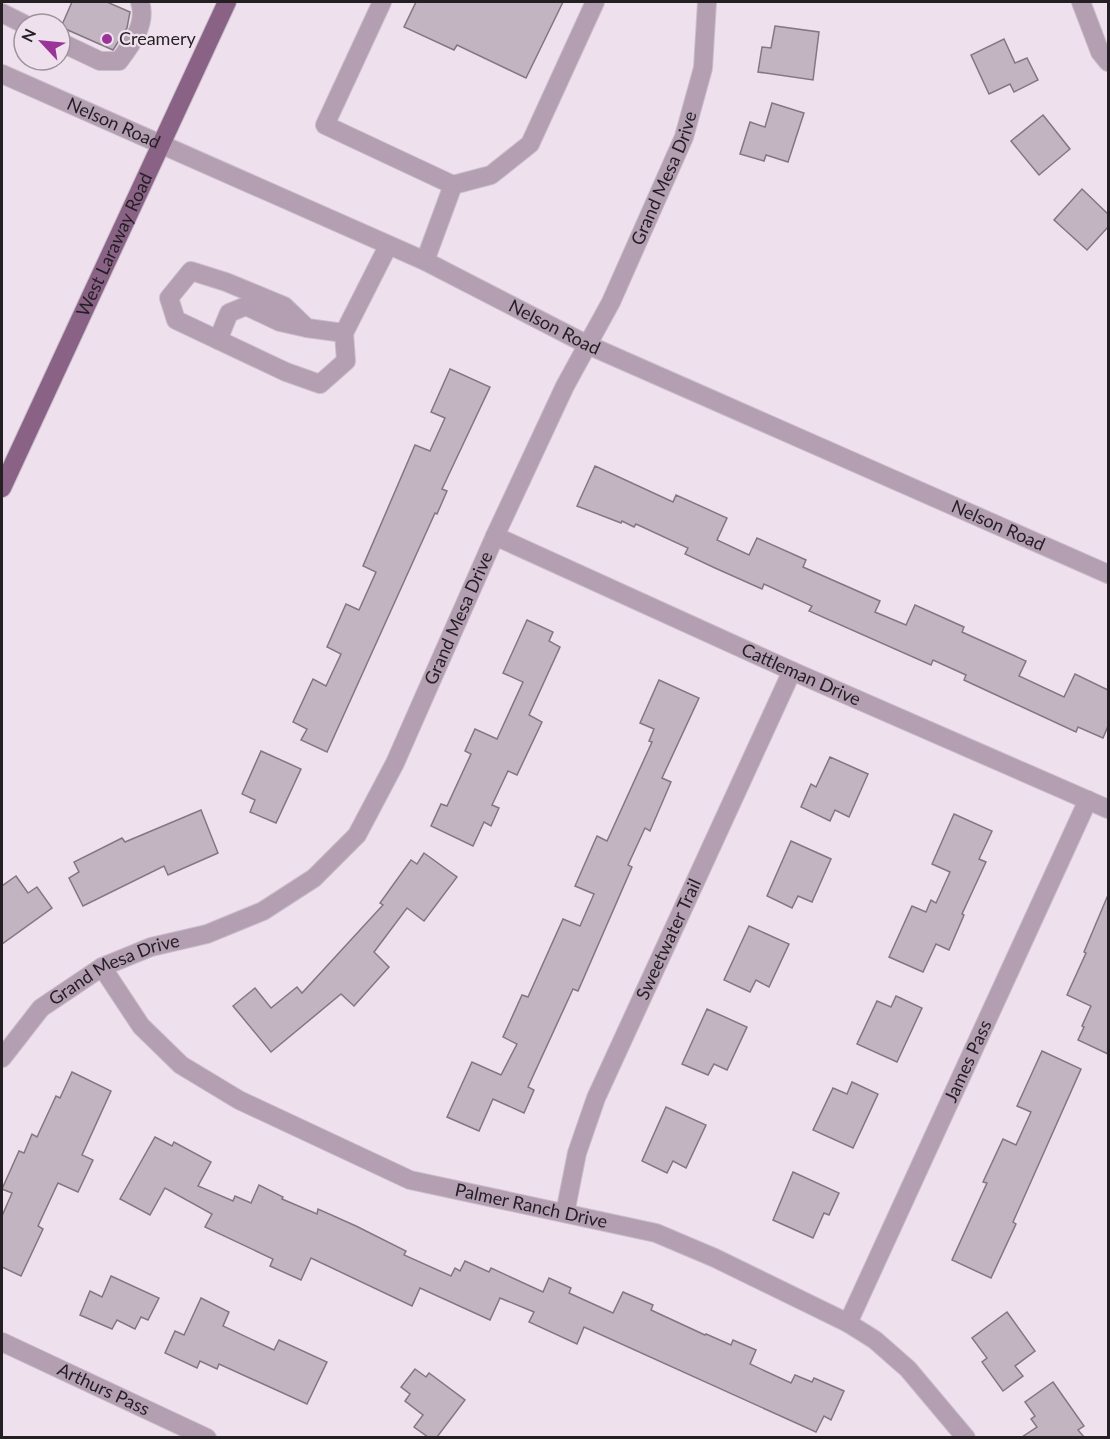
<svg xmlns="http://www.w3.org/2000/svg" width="1110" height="1439" font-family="Lato,sans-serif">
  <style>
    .building { fill: #c2b5c1; stroke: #837782; stroke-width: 1.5 }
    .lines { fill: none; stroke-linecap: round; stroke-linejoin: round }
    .minor-casing { stroke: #c9bec9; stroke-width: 20 }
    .major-casing { stroke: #c9bec9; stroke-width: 20 }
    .minor { stroke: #b49eb2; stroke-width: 18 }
    .major { stroke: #896286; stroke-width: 18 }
    .poi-dot { fill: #9a3498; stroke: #eee1ed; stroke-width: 2 }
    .labels { text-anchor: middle; stroke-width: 4.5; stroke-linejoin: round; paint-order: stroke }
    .poi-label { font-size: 18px; fill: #231f23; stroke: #eee1ed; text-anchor: start }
    .street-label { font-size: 18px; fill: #231f23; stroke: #eee1ed }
  </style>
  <rect width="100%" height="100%" fill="#eee1ed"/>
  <!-- building -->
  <g class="building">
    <path d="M72,2H107L130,12L127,28L113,50L61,27Z"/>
    <path d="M416,2H563L526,78L457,45L454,50L404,27Z"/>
    <path d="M775,26L819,32L813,80L758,72L762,47L771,48Z"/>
    <path d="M1004,39L1015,63L1027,58L1038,80L1014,92L1010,84L989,94L971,55Z"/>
    <path d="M772,103L804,113L788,162L766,155L764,161L740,154L750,122L765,127Z"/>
    <path d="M1043,115L1070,149L1039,175L1011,141Z"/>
    <path d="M1082,189L1108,214V227L1087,250L1054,220Z"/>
    <path d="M450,369L490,387L442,489L447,491L437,514L435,513L327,752L301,740L307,729L293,722L313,679L326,686L341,654L327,647L346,604L359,610L376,572L363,566L415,445L430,451L445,418L431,412Z"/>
    <path d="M595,466L673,502L676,495L727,518L717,540L749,555L757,538L806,560L803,567L880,601L875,612L906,625L915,605L964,627L962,632L1026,661L1019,676L1064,697L1075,674L1108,690V726L1103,738L1078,727L1076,732L964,680L966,675L933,660L931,665L809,611L812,606L764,584L762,589L715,568L685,554L688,548L636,524L634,527L622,521L621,523L577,506Z"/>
    <path d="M527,620L553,632L549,641L560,647L529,715L542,722L517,775L508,771L492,805L499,808L491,826L484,822L473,846L431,826L441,804L447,806L471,754L465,751L475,729L497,739L523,682L503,673Z"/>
    <path d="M659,680L699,698L662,778L671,782L650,831L645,828L628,865L632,867L578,991L573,989L528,1087L534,1090L524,1113L493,1099L479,1131L447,1117L472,1062L501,1075L517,1044L503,1037L522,995L528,997L563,919L580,926L594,894L575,886L597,836L607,841L652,742L649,741L654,729L640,723Z"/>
    <path d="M261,751L301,769L276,823L250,812L255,800L242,794Z"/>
    <path d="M830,757L868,774L849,817L835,810L830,821L801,807L811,784L816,787Z"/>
    <path d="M201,810L218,853L168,875L164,866L83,906L69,878L79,872L74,862L122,838L125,842Z"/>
    <path d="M954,814L992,831L979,859L986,862L962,914L964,915L949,950L936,944L923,972L889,957L912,906L926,912L931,900L936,903L950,872L932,864Z"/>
    <path d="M791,841L831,859L812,902L798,896L792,908L767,896Z"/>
    <path d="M424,853L457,877L424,921L407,908L374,952L389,967L354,1006L341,994L271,1052L233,1006L255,988L271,1008L297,987L302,993L383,905L380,903L411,860L417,864Z"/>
    <path d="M16,876L28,893L37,887L52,908L2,944V886Z"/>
    <path d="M1108,895V1054L1078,1040L1084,1027L1082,1026L1091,1006L1067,995L1086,953L1084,952Z"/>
    <path d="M749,926L789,944L769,987L756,980L750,992L724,980Z"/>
    <path d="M896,996L922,1008L897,1062L857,1044L877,1001L891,1007Z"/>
    <path d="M707,1009L747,1027L727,1070L714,1064L708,1075L682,1064Z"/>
    <path d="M1042,1051L1081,1069L1013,1222L1016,1224L991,1278L952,1260L987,1183L983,1182L1003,1139L1016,1145L1031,1112L1017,1106Z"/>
    <path d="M72,1072L111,1091L82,1155L93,1160L78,1192L58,1183L38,1226L43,1229L21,1276L2,1267V1216L12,1193L2,1189L19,1151L24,1153L32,1134L37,1137L56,1096L60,1098Z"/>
    <path d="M852,1082L878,1094L853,1148L813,1130L833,1088L847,1094Z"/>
    <path d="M666,1107L706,1125L686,1168L673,1161L667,1173L642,1161Z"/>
    <path d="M155,1137L172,1146L174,1142L211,1162L198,1186L233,1201L235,1196L251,1203L259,1185L283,1197L282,1199L317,1214L318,1209L356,1226L406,1251L404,1255L451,1276L455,1268L460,1271L465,1261L489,1272L491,1268L543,1292L549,1278L571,1288L569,1293L613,1313L623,1292L653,1305L651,1310L705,1335L706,1334L731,1345L733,1340L756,1350L750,1364L791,1383L795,1375L812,1382L814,1378L844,1391L831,1420L824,1416L816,1432L584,1327L577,1344L529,1322L534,1312L500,1298L490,1320L420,1288L412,1306L311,1258L301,1280L270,1266L273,1259L205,1227L212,1214L165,1188L150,1215L120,1199Z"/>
    <path d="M793,1172L839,1193L829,1215L824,1213L813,1238L773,1220Z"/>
    <path d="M111,1276L159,1298L148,1320L141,1317L135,1329L117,1320L112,1329L80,1315L90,1291L102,1297Z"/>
    <path d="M201,1298L229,1312L223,1326L274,1350L279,1340L327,1362L307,1404L219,1364L217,1369L200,1361L197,1368L165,1353L175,1331L184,1335Z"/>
    <path d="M1007,1312L1035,1351L1015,1366L1023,1376L1003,1391L982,1362L987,1358L972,1338Z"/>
    <path d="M415,1369L426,1377L429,1373L465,1400L437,1437H428L414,1427L423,1415L405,1401L410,1394L401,1387Z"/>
    <path d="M1053,1382L1084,1426L1078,1430L1084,1437H1022L1037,1427L1031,1419L1035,1416L1025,1402Z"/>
  </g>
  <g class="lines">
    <defs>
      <g id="minor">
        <path d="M382,2L325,125L453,185"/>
        <path d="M1081,2L1100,52L1108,62"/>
        <path d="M2,13L24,24"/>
        <path d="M60,42L100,61H119C132,44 147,23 140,2"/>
        <path id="s1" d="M2,74L425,261L588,345L1108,574"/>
        <path d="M425,261L453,185L491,175L530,144L595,2"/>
        <path d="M344,333L346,361L320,384L286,372L176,320L169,298L191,271L226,282L284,306L307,328L344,333L388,246"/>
        <path d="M218,340L229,313L246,306L280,322L307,328"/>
        <path id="s2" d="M495,536L792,671L1108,809"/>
        <path id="s3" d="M102,967L141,1026L181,1065L239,1100L410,1180L656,1233L715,1258L848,1323L875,1340L908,1369L966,1438"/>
        <path id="s4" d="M2,1058L41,1008L102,967L151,947L207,934L263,911L314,878L357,835L395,763L495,536L565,386L611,302L684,137L703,68L707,2"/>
        <path id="s5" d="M565,1213L577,1153L596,1098L792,671"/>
        <path id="s6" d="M848,1323L1088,800"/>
        <path id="s7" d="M2,1342L207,1438"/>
      </g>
      <g id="major">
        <path id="s8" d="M2,488L227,2"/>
      </g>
    </defs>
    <!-- minor casing -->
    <use href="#minor" class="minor-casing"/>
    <!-- major casing -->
    <use href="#major" class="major-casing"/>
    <!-- minor -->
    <use href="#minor" class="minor"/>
    <!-- major -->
    <use href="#major" class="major"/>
  </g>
  <!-- markers -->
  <circle class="poi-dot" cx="107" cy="39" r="6"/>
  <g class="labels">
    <!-- poi labels -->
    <g class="poi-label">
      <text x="119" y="45">Creamery</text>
    </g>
    <!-- street labels -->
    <g class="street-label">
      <text dy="6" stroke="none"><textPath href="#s1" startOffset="122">Nelson Road</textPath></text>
      <text dy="6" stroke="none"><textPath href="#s4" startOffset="1155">Grand Mesa Drive</textPath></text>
      <text dy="6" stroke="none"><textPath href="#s8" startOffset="268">West Laraway Road</textPath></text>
      <text dy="6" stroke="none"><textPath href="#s1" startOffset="608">Nelson Road</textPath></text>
      <text dy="6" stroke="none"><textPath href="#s1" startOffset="1094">Nelson Road</textPath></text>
      <text dy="6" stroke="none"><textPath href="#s4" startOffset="669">Grand Mesa Drive</textPath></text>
      <text dy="6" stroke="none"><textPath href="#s2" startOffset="336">Cattleman Drive</textPath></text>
      <text dy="6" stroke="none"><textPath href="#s5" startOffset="294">Sweetwater Trail</textPath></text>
      <text dy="6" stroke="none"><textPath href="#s4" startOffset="147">Grand Mesa Drive</textPath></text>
      <text dy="6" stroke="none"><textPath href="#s6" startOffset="288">James Pass</textPath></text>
      <text dy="6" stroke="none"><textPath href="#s3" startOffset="507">Palmer Ranch Drive</textPath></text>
      <text dy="6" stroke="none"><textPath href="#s7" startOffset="112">Arthurs Pass</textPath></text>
    </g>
  </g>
  <!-- border -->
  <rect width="1110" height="1439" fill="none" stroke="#231f23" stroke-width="6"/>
  <!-- north arrow -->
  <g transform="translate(42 42) rotate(296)"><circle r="28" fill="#eee1ed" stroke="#9d939c" stroke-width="1.5"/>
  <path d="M0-4.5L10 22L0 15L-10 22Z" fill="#9a3498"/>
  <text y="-9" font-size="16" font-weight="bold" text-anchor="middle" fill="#231f23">N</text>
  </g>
</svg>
